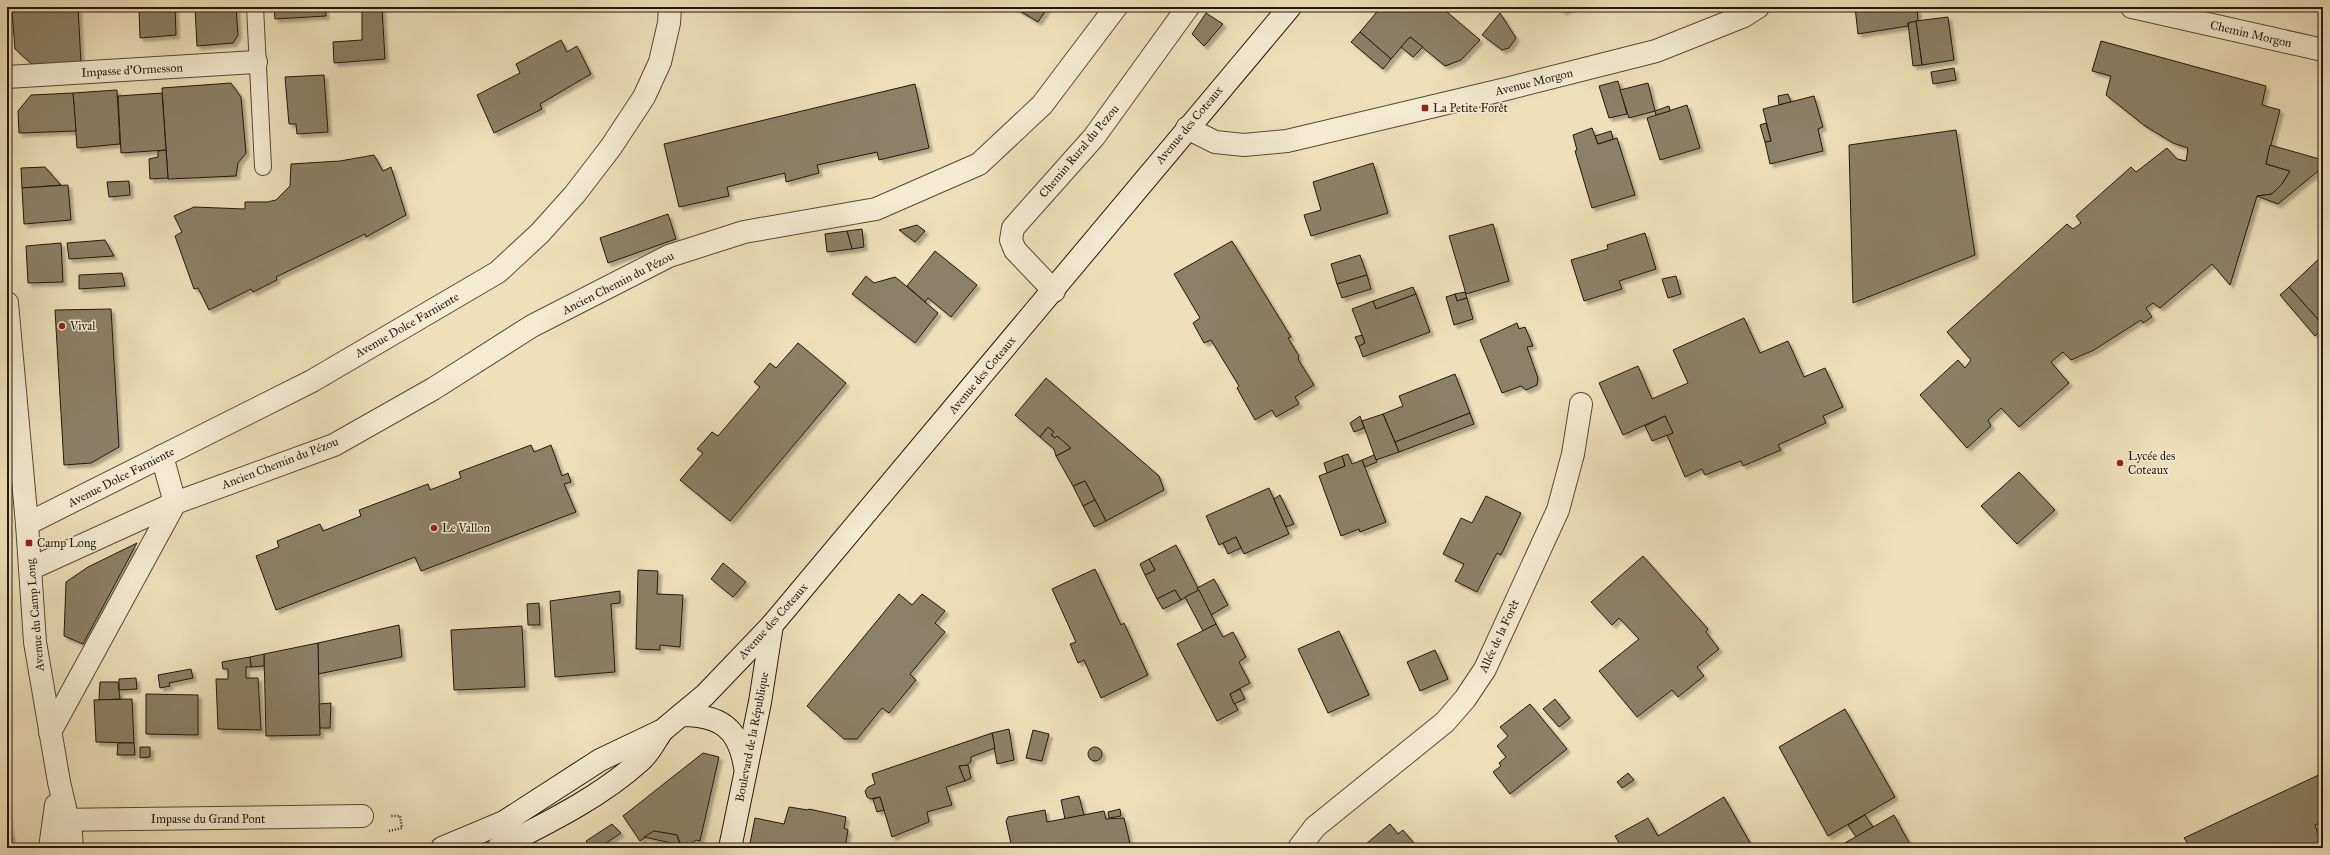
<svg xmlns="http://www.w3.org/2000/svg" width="2330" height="855" font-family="'IM FELL Great Primer',serif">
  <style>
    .building { fill: #8d8067; stroke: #23170d; filter: url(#shadow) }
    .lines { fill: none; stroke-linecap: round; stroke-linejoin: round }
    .lane-casing { stroke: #564938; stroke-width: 18 }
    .street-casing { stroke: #564938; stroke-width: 24 }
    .secondary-casing { stroke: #23170d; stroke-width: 24 }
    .path { stroke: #23170d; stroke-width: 2.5; stroke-dasharray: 1 2; stroke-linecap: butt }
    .lane { stroke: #f5ebd3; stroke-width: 16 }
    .street { stroke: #f5ebd3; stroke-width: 22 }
    .secondary { stroke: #f5ebd3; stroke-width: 22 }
    .poi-dot { fill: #8f2418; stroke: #f5ebd3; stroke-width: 1.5 }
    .labels { text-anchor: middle; stroke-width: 3; stroke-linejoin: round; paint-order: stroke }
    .street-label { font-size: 12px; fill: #23170d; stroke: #f5ebd3 }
    .poi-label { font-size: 12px; fill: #23170d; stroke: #f5ebd3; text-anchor: start }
  </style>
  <defs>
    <filter id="shadow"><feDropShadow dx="3.5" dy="3.5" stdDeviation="1" flood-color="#0004"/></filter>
  </defs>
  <rect width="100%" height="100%" fill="#efe0bb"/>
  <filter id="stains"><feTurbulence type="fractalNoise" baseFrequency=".005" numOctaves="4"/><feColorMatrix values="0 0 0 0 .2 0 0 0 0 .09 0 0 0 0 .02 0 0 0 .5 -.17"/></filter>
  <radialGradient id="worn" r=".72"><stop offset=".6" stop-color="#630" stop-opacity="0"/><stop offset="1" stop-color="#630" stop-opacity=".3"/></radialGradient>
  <!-- building -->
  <g class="building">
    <path d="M78,7L81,63L34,66L15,49L12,11Z"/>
    <path d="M139,7H175L176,35L140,38Z"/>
    <path d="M195,7H236L238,35L233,43L197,46Z"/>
    <path d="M274,7H325L326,16L275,19Z"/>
    <path d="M1013,7H1048L1038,22Z"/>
    <path d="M1381,7H1441L1480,40L1461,60L1445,66L1410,37L1391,59L1360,32Z"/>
    <path d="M1560,7H1571L1563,12Z"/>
    <path d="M1855,7H1917L1918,21L1908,23V26L1858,34Z"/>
    <path d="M382,8L385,59L334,63L333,42L362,40V9Z"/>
    <path d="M1206,13L1223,24L1204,46L1192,34Z"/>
    <path d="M1500,13L1516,38L1509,48L1502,50L1482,35Z"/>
    <path d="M1948,17L1954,60L1922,65L1916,21Z"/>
    <path d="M1916,21L1922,65L1913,66L1908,23Z"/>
    <path d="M1360,32L1391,59L1383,69L1351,42Z"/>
    <path d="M1410,37L1423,47L1413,57L1401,47Z"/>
    <path d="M561,40L567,52L577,46L591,74L540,104L542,109L494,133L477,95L520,73L516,64Z"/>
    <path d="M2101,41L2266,86L2262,105L2280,110L2266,164L2290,171L2282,184L2272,194L2257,196L2230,285L2212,264L2160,308L2153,303L2146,308L2152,317L2143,323L2141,320L2094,350L2071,360L2063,352L2051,362L2069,383L2019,427L2001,408L1988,420L1991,426L1967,448L1920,395L1958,360L1965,368L1971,360L1947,332L2067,224L2073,229L2081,223L2076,216L2131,167L2136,172L2167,148L2177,159L2186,161L2188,148L2173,143L2145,126L2106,95L2111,76L2092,71Z"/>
    <path d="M1954,68L1956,80L1933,84L1931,72Z"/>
    <path d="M324,75L328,132L297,134L296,124H289L285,77Z"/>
    <path d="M1618,81L1627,114L1609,118L1599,86Z"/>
    <path d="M231,83L241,97L246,153L238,163L236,176L168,179L162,88Z"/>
    <path d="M1648,83L1655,111L1629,118L1620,90Z"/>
    <path d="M915,84L929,148L879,160L877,152L817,165L819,173L786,182L785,173L727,187L729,196L679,207L664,144Z"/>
    <path d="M117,90L120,144L77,148L73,93Z"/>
    <path d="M73,93L76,131L19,133L18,111L31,95Z"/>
    <path d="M162,93L166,150L121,153L118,96Z"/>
    <path d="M1788,94L1791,102L1779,105L1778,96Z"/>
    <path d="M1814,96L1823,127L1818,129L1823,151L1770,164L1765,142L1771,141L1763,109Z"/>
    <path d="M1687,105L1700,148L1660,160L1647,118Z"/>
    <path d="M1669,106L1670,111L1656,115L1655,111Z"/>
    <path d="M1766,123L1771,141L1765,142L1760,125Z"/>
    <path d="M1592,128L1598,144L1617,138L1635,195L1592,208L1575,151L1577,150L1573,135Z"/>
    <path d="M1956,130L1975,255L1853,303L1849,145Z"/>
    <path d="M1611,131L1613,139L1598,144L1595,136Z"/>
    <path d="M2270,145L2323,160V167L2278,204L2257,196L2272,194L2282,184L2290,171L2266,164Z"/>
    <path d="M166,150L168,178L150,179L149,159L158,157V151Z"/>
    <path d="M374,155L383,171L391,167L406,215L366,237L365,234L276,277L277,280L253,292L251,289L209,310L198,288L194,289L175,236L182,232L174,216L194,207L245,209V202H267L276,200L290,186L291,164L340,161Z"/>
    <path d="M1373,163L1388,213L1311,236L1304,215L1321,210L1313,182Z"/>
    <path d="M45,167L61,185L22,188L21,168Z"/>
    <path d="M129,181L130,195L109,197L107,182Z"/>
    <path d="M68,185L71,220L24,224L22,188Z"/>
    <path d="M668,214L676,239L608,263L600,238Z"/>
    <path d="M1493,224L1509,281L1466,294L1449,236Z"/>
    <path d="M917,225L925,231L915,242L899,230Z"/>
    <path d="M862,229L864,247L852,249L847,231Z"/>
    <path d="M847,231L852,249L827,252L825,234Z"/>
    <path d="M1645,233L1656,269L1619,281L1622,289L1584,301L1571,260L1608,249L1607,245Z"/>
    <path d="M105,240L114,256L69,259L67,243Z"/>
    <path d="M1232,241L1291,337L1288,338L1299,356L1298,359L1314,385L1295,397L1299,404L1276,417L1272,410L1255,420L1237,388L1239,386L1211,340L1204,343L1193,323L1200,318L1174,274Z"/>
    <path d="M61,243L63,282L28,283L26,246Z"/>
    <path d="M935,251L977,285L951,317L928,298L925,302L907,286Z"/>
    <path d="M1360,255L1367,275L1337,284L1331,264Z"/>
    <path d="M2323,255V325L2289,287Z"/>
    <path d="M122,273L125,286L79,289V275Z"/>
    <path d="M1367,275L1371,289L1342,298L1337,284Z"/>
    <path d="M866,276L874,283L895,277L899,280L938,313L915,343L852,294Z"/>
    <path d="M1676,276L1681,294L1668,298L1662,279Z"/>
    <path d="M1413,287L1416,294L1376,309L1373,301Z"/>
    <path d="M2289,287L2323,325L2322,329L2315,336L2280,295Z"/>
    <path d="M1465,292L1467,298L1457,301L1455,294Z"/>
    <path d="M1416,294L1430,332L1363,357L1359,346L1365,343L1352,309L1373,301L1376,309Z"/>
    <path d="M1455,294L1457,301L1467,298L1473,319L1454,325L1446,297Z"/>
    <path d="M111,309L119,447L91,463L64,465L55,310Z"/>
    <path d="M1744,318L1760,353L1788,341L1804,377L1825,368L1843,407L1823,416L1826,423L1778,445L1781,450L1743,466L1741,461L1705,475L1702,469L1685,477L1667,435L1673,433L1665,416L1623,435L1599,383L1638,366L1652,399L1688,383L1673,350Z"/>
    <path d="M1517,323L1519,329L1525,327L1533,346L1527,347L1538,378L1537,385L1526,390L1521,386L1502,393L1480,340Z"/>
    <path d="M1362,335L1365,343L1359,346L1355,337Z"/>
    <path d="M798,343L846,383L730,521L680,480L703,453L697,449L712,432L718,436L760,387L754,382L770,363L776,368Z"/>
    <path d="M1455,374L1470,413L1395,442L1383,414L1403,406L1399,396Z"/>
    <path d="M1046,378L1159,476L1164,490L1106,521L1085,481L1073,486L1056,456L1071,448L1057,436L1055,438L1051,435L1054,432L1048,427L1040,437L1015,415Z"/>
    <path d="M1470,413L1474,424L1399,452L1395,442Z"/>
    <path d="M1383,414L1399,452L1376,460L1362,421Z"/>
    <path d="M1360,416L1364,428L1354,432L1350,423Z"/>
    <path d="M1665,416L1673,433L1652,441L1645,426Z"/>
    <path d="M1048,427L1054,432L1051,435L1055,438L1057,436L1071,448L1056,456L1054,449L1040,437Z"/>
    <path d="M531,445L534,452L551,445L562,476L568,473L571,482L564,484L576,512L421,571L415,557L276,610L256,556L279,547L277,541L320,524L323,531L361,516L359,510L428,484L430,490L461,478L459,472Z"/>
    <path d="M1348,454L1352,464L1362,460L1386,522L1360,532L1359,529L1341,536L1319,476L1345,466L1342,456Z"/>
    <path d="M1374,455L1377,462L1365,467L1362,460Z"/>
    <path d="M1342,456L1345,466L1327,473L1324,463Z"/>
    <path d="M2019,472L2055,510L2017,544L1981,506Z"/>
    <path d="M1085,481L1095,500L1083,506L1073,486Z"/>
    <path d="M1269,488L1289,534L1244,554L1236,537L1219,545L1206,516Z"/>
    <path d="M1280,495L1294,524L1286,527L1274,499Z"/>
    <path d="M1486,496L1521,513L1501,555L1497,553L1477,592L1455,581L1464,564L1443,554L1461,518L1472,523Z"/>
    <path d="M1095,500L1106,521L1094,527L1083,506Z"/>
    <path d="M1236,537L1241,548L1228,554L1223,543Z"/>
    <path d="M137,543L83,644L64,636L66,582L88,567Z"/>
    <path d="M1176,545L1199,590L1181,600L1175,590L1157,599L1145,575L1155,570L1149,559Z"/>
    <path d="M1643,556L1708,629L1706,632L1719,649L1697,667L1704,676L1678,697L1672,690L1637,717L1599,671L1639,639L1619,618L1612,625L1591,602Z"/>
    <path d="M1149,559L1155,570L1145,575L1140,564Z"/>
    <path d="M723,563L746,582L733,597L711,579Z"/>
    <path d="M1095,569L1121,625L1124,623L1148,675L1101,698L1084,660L1078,663L1070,644L1076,642L1052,589Z"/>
    <path d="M638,570L658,571L657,594L683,595L680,647L660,645V650L636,649Z"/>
    <path d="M1214,579L1228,605L1211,615L1197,588Z"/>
    <path d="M1175,590L1181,600L1163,609L1157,599Z"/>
    <path d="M1199,590L1216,624L1203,631L1185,597Z"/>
    <path d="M620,591V603L611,604L615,672L555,677L550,601Z"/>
    <path d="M899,594L912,605L922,594L945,611L935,623L945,632L910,674L916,680L889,713L882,708L857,739H844L807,706Z"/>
    <path d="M539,603L540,625H528L527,604Z"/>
    <path d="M1216,624L1223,637L1233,632L1246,657L1239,662L1250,683L1230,694L1238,710L1217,721L1177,644Z"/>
    <path d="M399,625L402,657L318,674V643Z"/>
    <path d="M522,626L525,687L454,690L451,630Z"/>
    <path d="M1339,631L1369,695L1328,713L1298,649Z"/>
    <path d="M318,643L320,735L266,736L264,654Z"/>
    <path d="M1435,650L1448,679L1420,691L1407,662Z"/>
    <path d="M264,654V666L251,667L250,657Z"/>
    <path d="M250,657L251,667H246V678H258L261,730L218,729L216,679H228V669H223L222,662Z"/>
    <path d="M191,669L193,678L169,683L170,686L160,688L158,675Z"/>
    <path d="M136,678L137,689L119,690V679Z"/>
    <path d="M100,682H118L120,699L99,700Z"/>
    <path d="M1240,689L1245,699L1234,704L1230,694Z"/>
    <path d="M146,694L198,695V735L146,734Z"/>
    <path d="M132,699L134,743L96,742L94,700Z"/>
    <path d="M1555,699L1570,718L1559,727L1543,709Z"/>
    <path d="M331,703L330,728H320L319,704Z"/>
    <path d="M1530,704L1567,749L1510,794L1493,772L1501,766L1499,763L1506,757L1497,746L1508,736L1500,727Z"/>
    <path d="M1845,709L1895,797L1828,836L1779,747Z"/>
    <path d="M1009,729L1014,760L997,764L992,733Z"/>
    <path d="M1033,730L1049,734L1042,761L1026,758Z"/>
    <path d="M992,733L995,748L971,757V762L966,766H959L965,781L946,787L952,805L927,812L929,822L892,837L880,797L870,799L867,797L865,791L868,787L875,784L872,774Z"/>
    <path d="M118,743H134L135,755H117Z"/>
    <path d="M140,747H150V757L140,758Z"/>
    <circle cx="1095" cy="754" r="7"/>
    <path d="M703,753L719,757L700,841L696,840L690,845L680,843L677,835L654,831L640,841L623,816Z"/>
    <path d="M968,765L971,778L965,781L959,766Z"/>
    <path d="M1628,773L1634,780L1622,788L1617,782Z"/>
    <path d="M2323,773V822L2315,825L2323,848H2191L2184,838Z"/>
    <path d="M1079,796L1084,815L1065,819L1061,800Z"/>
    <path d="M880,797L884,810L877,812L873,799Z"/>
    <path d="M1724,797L1753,848H1622L1615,836L1648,818L1658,836Z"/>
    <path d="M789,807L808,810L809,809L846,817L844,828L848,830L845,848H749L755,818L784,824Z"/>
    <path d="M1120,809L1121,816L1109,818L1108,812Z"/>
    <path d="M1045,810L1047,822L1104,811L1106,819L1124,818L1131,848H1012L1006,821L1008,817Z"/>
    <path d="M7,812L12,840L7,841Z"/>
    <path d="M1865,815L1873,827L1856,837L1848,825Z"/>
    <path d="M1894,815L1912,848H1836L1873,827Z"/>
    <path d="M612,824L621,833L599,848H591L586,841Z"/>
    <path d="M1390,824L1398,834L1403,830L1418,848H1361Z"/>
    <path d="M654,831L677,835L680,845L644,837Z"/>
  </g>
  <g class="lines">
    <defs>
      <path id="lane" d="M255,7L263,167"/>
      <g id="street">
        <path d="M2132,7L2323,50"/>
        <path d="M7,77L256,62"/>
        <path d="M1187,128L1215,142L1244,145L1287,141L1506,89L1656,51L1744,16L1758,7"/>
        <path d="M1054,291L1015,250L1011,240L1013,228L1094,137L1188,7"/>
        <path d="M7,303L27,524L35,642L59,782L71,834L72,848"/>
        <path d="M162,456L175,503"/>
        <path d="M27,524L312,381L498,272L540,233L575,194L611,147L644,97L660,62L669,23L670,7"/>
        <path d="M30,569L175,503L334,445L433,389L532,326L669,256L744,232L876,209L979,164L1042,105L1116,7"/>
        <path d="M50,732L175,503"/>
        <path d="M54,820L362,816"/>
        <path d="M50,848L56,805"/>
        <path d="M1299,848L1315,827L1445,722L1465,699L1485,669L1558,510L1573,454L1581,404"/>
      </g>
      <g id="secondary">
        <path d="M681,715C720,715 739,728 745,767"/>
        <path d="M442,848L504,822L600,760L663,730L705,695L772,625L1290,7"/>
        <path d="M498,848C547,823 599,798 640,761C649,754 655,741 662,731"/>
        <path d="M730,848L760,702L772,625"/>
      </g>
    </defs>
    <!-- lane casing -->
    <use href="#lane" class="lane-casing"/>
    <!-- street casing -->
    <use href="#street" class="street-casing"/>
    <!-- secondary casing -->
    <use href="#secondary" class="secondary-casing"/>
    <!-- path -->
    <path class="path" d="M389,831L402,828L400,816H390"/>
    <!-- lane -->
    <use href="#lane" class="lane"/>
    <!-- street -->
    <use href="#street" class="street"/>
    <!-- secondary -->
    <use href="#secondary" class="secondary"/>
  </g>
  <!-- markers -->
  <g class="poi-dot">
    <rect x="1421" y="104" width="8" height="8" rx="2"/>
    <circle cx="62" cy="326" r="4"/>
    <circle cx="2120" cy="463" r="4"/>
    <circle cx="434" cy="528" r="4"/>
    <rect x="25" y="539" width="8" height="8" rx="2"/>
  </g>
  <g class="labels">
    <!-- street labels -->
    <g class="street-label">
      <text transform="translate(2251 34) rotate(13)" y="4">Chemin Morgon</text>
      <text transform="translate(132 70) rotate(-3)" y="4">Impasse d'Ormesson</text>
      <text transform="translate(1534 82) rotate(-14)" y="4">Avenue Morgon</text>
      <text transform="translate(1189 125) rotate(-50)" y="4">Avenue des Coteaux</text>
      <text transform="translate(1079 151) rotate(-50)" y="4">Chemin Rural du Pezou</text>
      <text transform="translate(618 283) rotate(-27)" y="4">Ancien Chemin du Pézou</text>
      <text transform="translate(407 325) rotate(-30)" y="4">Avenue Dolce Farniente</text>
      <text transform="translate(982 375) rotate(-50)" y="4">Avenue des Coteaux</text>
      <text transform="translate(280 463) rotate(-21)" y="4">Ancien Chemin du Pézou</text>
      <text transform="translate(121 477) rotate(-27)" y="4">Avenue Dolce Farniente</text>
      <text transform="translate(35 615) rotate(-95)" y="4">Avenue du Camp Long</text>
      <text transform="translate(773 621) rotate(-48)" y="4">Avenue des Coteaux</text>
      <text transform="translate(1499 636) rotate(-65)" y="4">Allée de la Forêt</text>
      <text transform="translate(752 737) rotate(-79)" y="4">Boulevard de la République</text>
      <text x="208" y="823">Impasse du Grand Pont</text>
    </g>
    <!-- poi labels -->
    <g class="poi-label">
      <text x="1433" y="112">La Petite Forêt</text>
      <text x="70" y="330">Vival</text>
      <text x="2128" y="460">Lycée des<tspan x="2128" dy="14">Coteaux</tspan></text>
      <text x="442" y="532">Le Vallon</text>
      <text x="37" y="547">Camp Long</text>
    </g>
  </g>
  <!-- margin -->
  <rect width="2330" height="855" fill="none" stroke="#efe0bb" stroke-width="24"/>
  <rect x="8" y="8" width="2314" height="839" fill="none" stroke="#23170d" stroke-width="2"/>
  <rect x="12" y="12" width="2306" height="831" fill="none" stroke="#23170d"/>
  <rect width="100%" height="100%" filter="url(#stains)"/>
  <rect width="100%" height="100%" fill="url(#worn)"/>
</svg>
